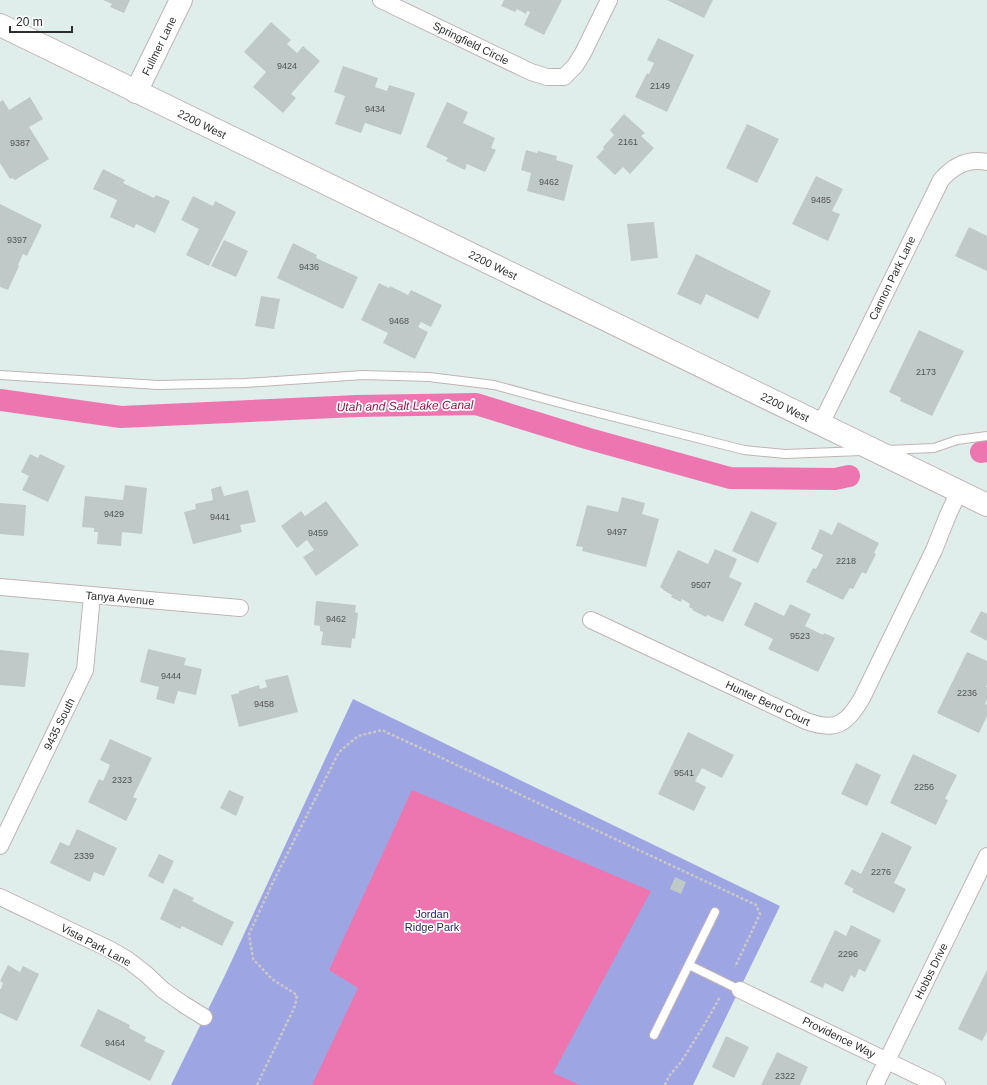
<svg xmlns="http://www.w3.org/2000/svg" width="987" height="1085" font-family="Arial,sans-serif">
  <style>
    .green { fill: #9ea5e3 }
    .water { fill: #ed76b1 }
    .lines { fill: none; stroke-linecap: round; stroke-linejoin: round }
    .canal { stroke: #ed76b1; stroke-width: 22 }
    .building { fill: #bfcac8 }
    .lane-casing { stroke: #c0b4b3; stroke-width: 10 }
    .street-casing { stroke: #c0b4b3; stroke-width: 18 }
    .secondary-casing { stroke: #c0b4b3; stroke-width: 24 }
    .path { stroke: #c8c8c8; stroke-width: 2.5; stroke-dasharray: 3 2; stroke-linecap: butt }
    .lane { stroke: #fff; stroke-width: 8 }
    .street { stroke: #fff; stroke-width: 16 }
    .secondary { stroke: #fff; stroke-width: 22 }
    .labels { text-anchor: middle; stroke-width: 3.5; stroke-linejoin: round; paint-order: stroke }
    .number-label { font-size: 9px; fill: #525454 }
    .street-label { font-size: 11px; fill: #2d2d2d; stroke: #fff }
    .park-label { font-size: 11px; fill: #1f1c6b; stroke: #fff }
    .water-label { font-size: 12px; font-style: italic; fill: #9f104c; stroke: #fff }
  </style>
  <rect width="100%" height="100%" fill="#e0eeeb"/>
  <!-- green -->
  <path class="green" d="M353,699L780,906L693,1085H171L226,973Z"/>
  <!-- water -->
  <path class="water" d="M412,790L651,891L553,1073L580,1085H312L358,988L329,970Z"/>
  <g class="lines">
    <!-- canal -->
    <g class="canal">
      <path d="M0,400L121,417L357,406L476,404L586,438L730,478L835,479L849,476"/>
      <path d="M981,452L987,451"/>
    </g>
  </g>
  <!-- building -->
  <g class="building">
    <path d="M103,0H130L124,13L110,7L112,4Z"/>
    <path d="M504,0H562L544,35L524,25L530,12L527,11L526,14L517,9L515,12L501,6Z"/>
    <path d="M667,0H713L704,18Z"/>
    <path d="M271,22L291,40L287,44L297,53L303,46L320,61L291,94L296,98L283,113L253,87L266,72L244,52Z"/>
    <path d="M658,38L694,55L667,112L635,97L647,73L649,74L654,63L647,60Z"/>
    <path d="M343,66L378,78L375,87L387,91L389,85L415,93L401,135L365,123L361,133L335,124L345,96L334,92Z"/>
    <path d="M30,97L43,119L29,127L49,159L15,180L12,178L10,179L0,163V102L3,100L9,110Z"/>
    <path d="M447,102L468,112L463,123L495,138L491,148L496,150L485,172L467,164L465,170L446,161L448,158L426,147Z"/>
    <path d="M624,114L645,133L641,136L654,148L630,174L623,167L615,175L596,157L604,149L603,147L614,135L610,130Z"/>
    <path d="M747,124L779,139L757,183L726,168Z"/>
    <path d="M526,150L537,153L538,151L557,156L556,160L573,165L564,201L527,191L531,173L521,170Z"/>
    <path d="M103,169L125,180L123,183L154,198L156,195L170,201L155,233L136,224L134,228L110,217L117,200L93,189Z"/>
    <path d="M816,176L843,189L832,211L840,214L828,241L792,224Z"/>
    <path d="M193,196L213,206L215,201L236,212L209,266L186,255L199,229L181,220Z"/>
    <path d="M0,204L42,225L27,256L23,254L18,265L19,266L8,290L0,287Z"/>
    <path d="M654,222L658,258L631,261L627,224Z"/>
    <path d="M969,227L987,236V271L955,256Z"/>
    <path d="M224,240L248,251L236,277L211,266Z"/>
    <path d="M293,243L317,255L316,258L358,277L343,309L277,278Z"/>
    <path d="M696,254L771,291L758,319L706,294L701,305L677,294Z"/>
    <path d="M379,283L389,288L390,286L408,295L411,290L442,305L431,327L421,322L418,327L428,332L415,359L383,343L388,333L361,320Z"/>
    <path d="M261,296L280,299L274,329L255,326Z"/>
    <path d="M919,330L964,351L932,416L900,401L901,398L889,392Z"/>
    <path d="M30,454L38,458L40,454L65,466L48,502L22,490L29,476L21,472Z"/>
    <path d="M125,485L147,488L142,534L122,532L121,546L97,544L98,532H94V528L82,527L85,496L123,500Z"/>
    <path d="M221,486L224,496L248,490L256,522L240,525L242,532L193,544L184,512L196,509L195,504L213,500L211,489Z"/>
    <path d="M622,497L645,503L642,514L659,519L646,567L582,551L583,547L576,546L587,505L618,512Z"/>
    <path d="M326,501L359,545L316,576L303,557L314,550L307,540L297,548L281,526L301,511L305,516Z"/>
    <path d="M0,503L26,505L24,536L0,534Z"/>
    <path d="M751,511L777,523L758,563L732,551Z"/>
    <path d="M838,522L879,543L874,553L876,554L866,574L862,572L853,589L850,588L843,600L806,582L813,568L816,569L823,555L811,549L820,529L832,535Z"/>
    <path d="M715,549L737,559L729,577L742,583L723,622L707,615L706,617L692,610L693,609L689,607L690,604L682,599L681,602L671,597L672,595L663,590V589L660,587L678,550L708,564Z"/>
    <path d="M316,601L356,605L355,612L358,613L355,639L352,638L351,648L321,645L323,632L320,631V626L314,625Z"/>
    <path d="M755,602L784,616L790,604L811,614L805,626L823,635L824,633L835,638L818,672L768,649L773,639L744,625Z"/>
    <path d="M981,611L987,614V641L970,632Z"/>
    <path d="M148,649L186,658L184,665L202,669L196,695L178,691L174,704L156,699L159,687L140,682Z"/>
    <path d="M0,650L29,653L25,687L0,685Z"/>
    <path d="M967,652L987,661V684L986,687H987V699L985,704L987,705V716L979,733L937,713Z"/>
    <path d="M288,675L298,712L239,727L231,695L239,693V691L259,685L260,689L267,687L265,680Z"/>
    <path d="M688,732L734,755L722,778L702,768L695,781L706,787L694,811L658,794Z"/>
    <path d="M110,739L152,758L133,797L137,799L126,821L88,802L99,779L103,781L110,765L100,760Z"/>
    <path d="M913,754L957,775L945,799L948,800L936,825L890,803Z"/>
    <path d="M856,763L881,775L867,806L841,794Z"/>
    <path d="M229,790L244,797L236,816L220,808Z"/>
    <path d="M77,829L117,848L104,876L94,872L90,882L50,863L60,842L69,846Z"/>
    <path d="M882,832L912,847L894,883L906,889L894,913L852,892L854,889L844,884L852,869L861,874Z"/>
    <path d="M159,854L174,861L163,884L148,876Z"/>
    <path d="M675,877L686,882L681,894L670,889Z"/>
    <path d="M174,888L194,898L192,901L234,922L222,946L182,926L180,929L160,919Z"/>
    <path d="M851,925L881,940L865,972L859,969L855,978L851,975L843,992L825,983L823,988L810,982L835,930L846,936Z"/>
    <path d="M8,965L20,972L23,966L39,974L17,1021L0,1013V989H1L3,983L0,981Z"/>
    <path d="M987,970V1032L982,1041L958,1029Z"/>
    <path d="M98,1009L130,1025L129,1028L146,1037L144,1041L165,1051L150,1081L80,1046Z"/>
    <path d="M726,1036L749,1047L734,1078L712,1067Z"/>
    <path d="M777,1052L808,1067L800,1085H761Z"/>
  </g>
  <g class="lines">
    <defs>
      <g id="lane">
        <path d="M0,375L158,385L245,383L363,375L429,377L494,385L575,407L744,450L785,454L861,451"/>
        <path d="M887,450L934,448L957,440L987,436"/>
        <path d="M689,965L740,990"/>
        <path d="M654,1035L715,912"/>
      </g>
      <g id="street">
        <path d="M381,0L531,72L547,77H564L575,66L583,53L609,0"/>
        <path d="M821,424L941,180C953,166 968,158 987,162"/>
        <path d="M0,587L240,608"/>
        <path d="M591,620L806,721C836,732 847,724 862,698L934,550L948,515L959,491"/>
        <path d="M0,846L85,670L92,596"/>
        <path d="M0,897L109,949L128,960L146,974L163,990L183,1004L204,1017"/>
        <path d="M740,990L937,1085"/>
        <path d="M875,1085L987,856"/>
      </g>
      <g id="secondary">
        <path d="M0,25L987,505"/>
        <path d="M136,92L181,0"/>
      </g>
    </defs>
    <!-- lane casing -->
    <use href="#lane" class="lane-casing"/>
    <!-- street casing -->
    <use href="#street" class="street-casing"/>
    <!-- secondary casing -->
    <use href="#secondary" class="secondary-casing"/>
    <!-- path -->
    <g class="path">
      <path d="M257,1085L295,1006L297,995L272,979L253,959L249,934L273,882L339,752L358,736L382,730L756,905L760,914L735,967"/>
      <path d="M665,1085L669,1076L681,1062L706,1022L720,997"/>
    </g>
    <!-- lane -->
    <use href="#lane" class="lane"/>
    <!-- street -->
    <use href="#street" class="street"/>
    <!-- secondary -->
    <use href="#secondary" class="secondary"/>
  </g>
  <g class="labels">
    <!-- number labels -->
    <g class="number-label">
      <text x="287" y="69">9424</text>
      <text x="660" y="89">2149</text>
      <text x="375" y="112">9434</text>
      <text x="628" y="145">2161</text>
      <text x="20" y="146">9387</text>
      <text x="549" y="185">9462</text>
      <text x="821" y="203">9485</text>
      <text x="17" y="243">9397</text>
      <text x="309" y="270">9436</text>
      <text x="399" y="324">9468</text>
      <text x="926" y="375">2173</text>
      <text x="114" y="517">9429</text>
      <text x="220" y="520">9441</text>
      <text x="617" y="535">9497</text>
      <text x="318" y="536">9459</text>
      <text x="846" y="564">2218</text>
      <text x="701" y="588">9507</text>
      <text x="336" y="622">9462</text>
      <text x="800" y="639">9523</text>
      <text x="171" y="679">9444</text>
      <text x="967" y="696">2236</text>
      <text x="264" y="707">9458</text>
      <text x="684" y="776">9541</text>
      <text x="122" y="783">2323</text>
      <text x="924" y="790">2256</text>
      <text x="84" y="859">2339</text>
      <text x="881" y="875">2276</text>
      <text x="848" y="957">2296</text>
      <text x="115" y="1046">9464</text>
      <text x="785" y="1079">2322</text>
    </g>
    <!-- street labels -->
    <g class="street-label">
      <text transform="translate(471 43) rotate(26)" y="4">Springfield Circle</text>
      <text transform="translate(159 46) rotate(-64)" y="4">Fullmer Lane</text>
      <text transform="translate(202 124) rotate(26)" y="4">2200 West</text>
      <text transform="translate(493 265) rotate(26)" y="4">2200 West</text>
      <text transform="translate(892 278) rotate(-64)" y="4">Cannon Park Lane</text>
      <text transform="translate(785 407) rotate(26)" y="4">2200 West</text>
      <text transform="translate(120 598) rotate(5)" y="4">Tanya Avenue</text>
      <text transform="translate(768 703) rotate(25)" y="4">Hunter Bend Court</text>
      <text transform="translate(59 724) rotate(-64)" y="4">9435 South</text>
      <text transform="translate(96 945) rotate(28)" y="4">Vista Park Lane</text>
      <text transform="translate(931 971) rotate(-64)" y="4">Hobbs Drive</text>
      <text transform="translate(839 1037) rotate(26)" y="4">Providence Way</text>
    </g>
    <!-- park labels -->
    <g class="park-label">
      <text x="432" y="918">Jordan<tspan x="432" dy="13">Ridge Park</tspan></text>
    </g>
    <!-- water labels -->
    <g class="water-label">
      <text transform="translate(405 406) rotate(-1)" y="4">Utah and Salt Lake Canal</text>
    </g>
  </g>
  <!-- scale -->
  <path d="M10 26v6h62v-6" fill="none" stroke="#2d2d2d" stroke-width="2"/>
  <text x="16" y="26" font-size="12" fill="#2d2d2d" stroke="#ffffff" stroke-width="3" paint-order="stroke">20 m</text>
</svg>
